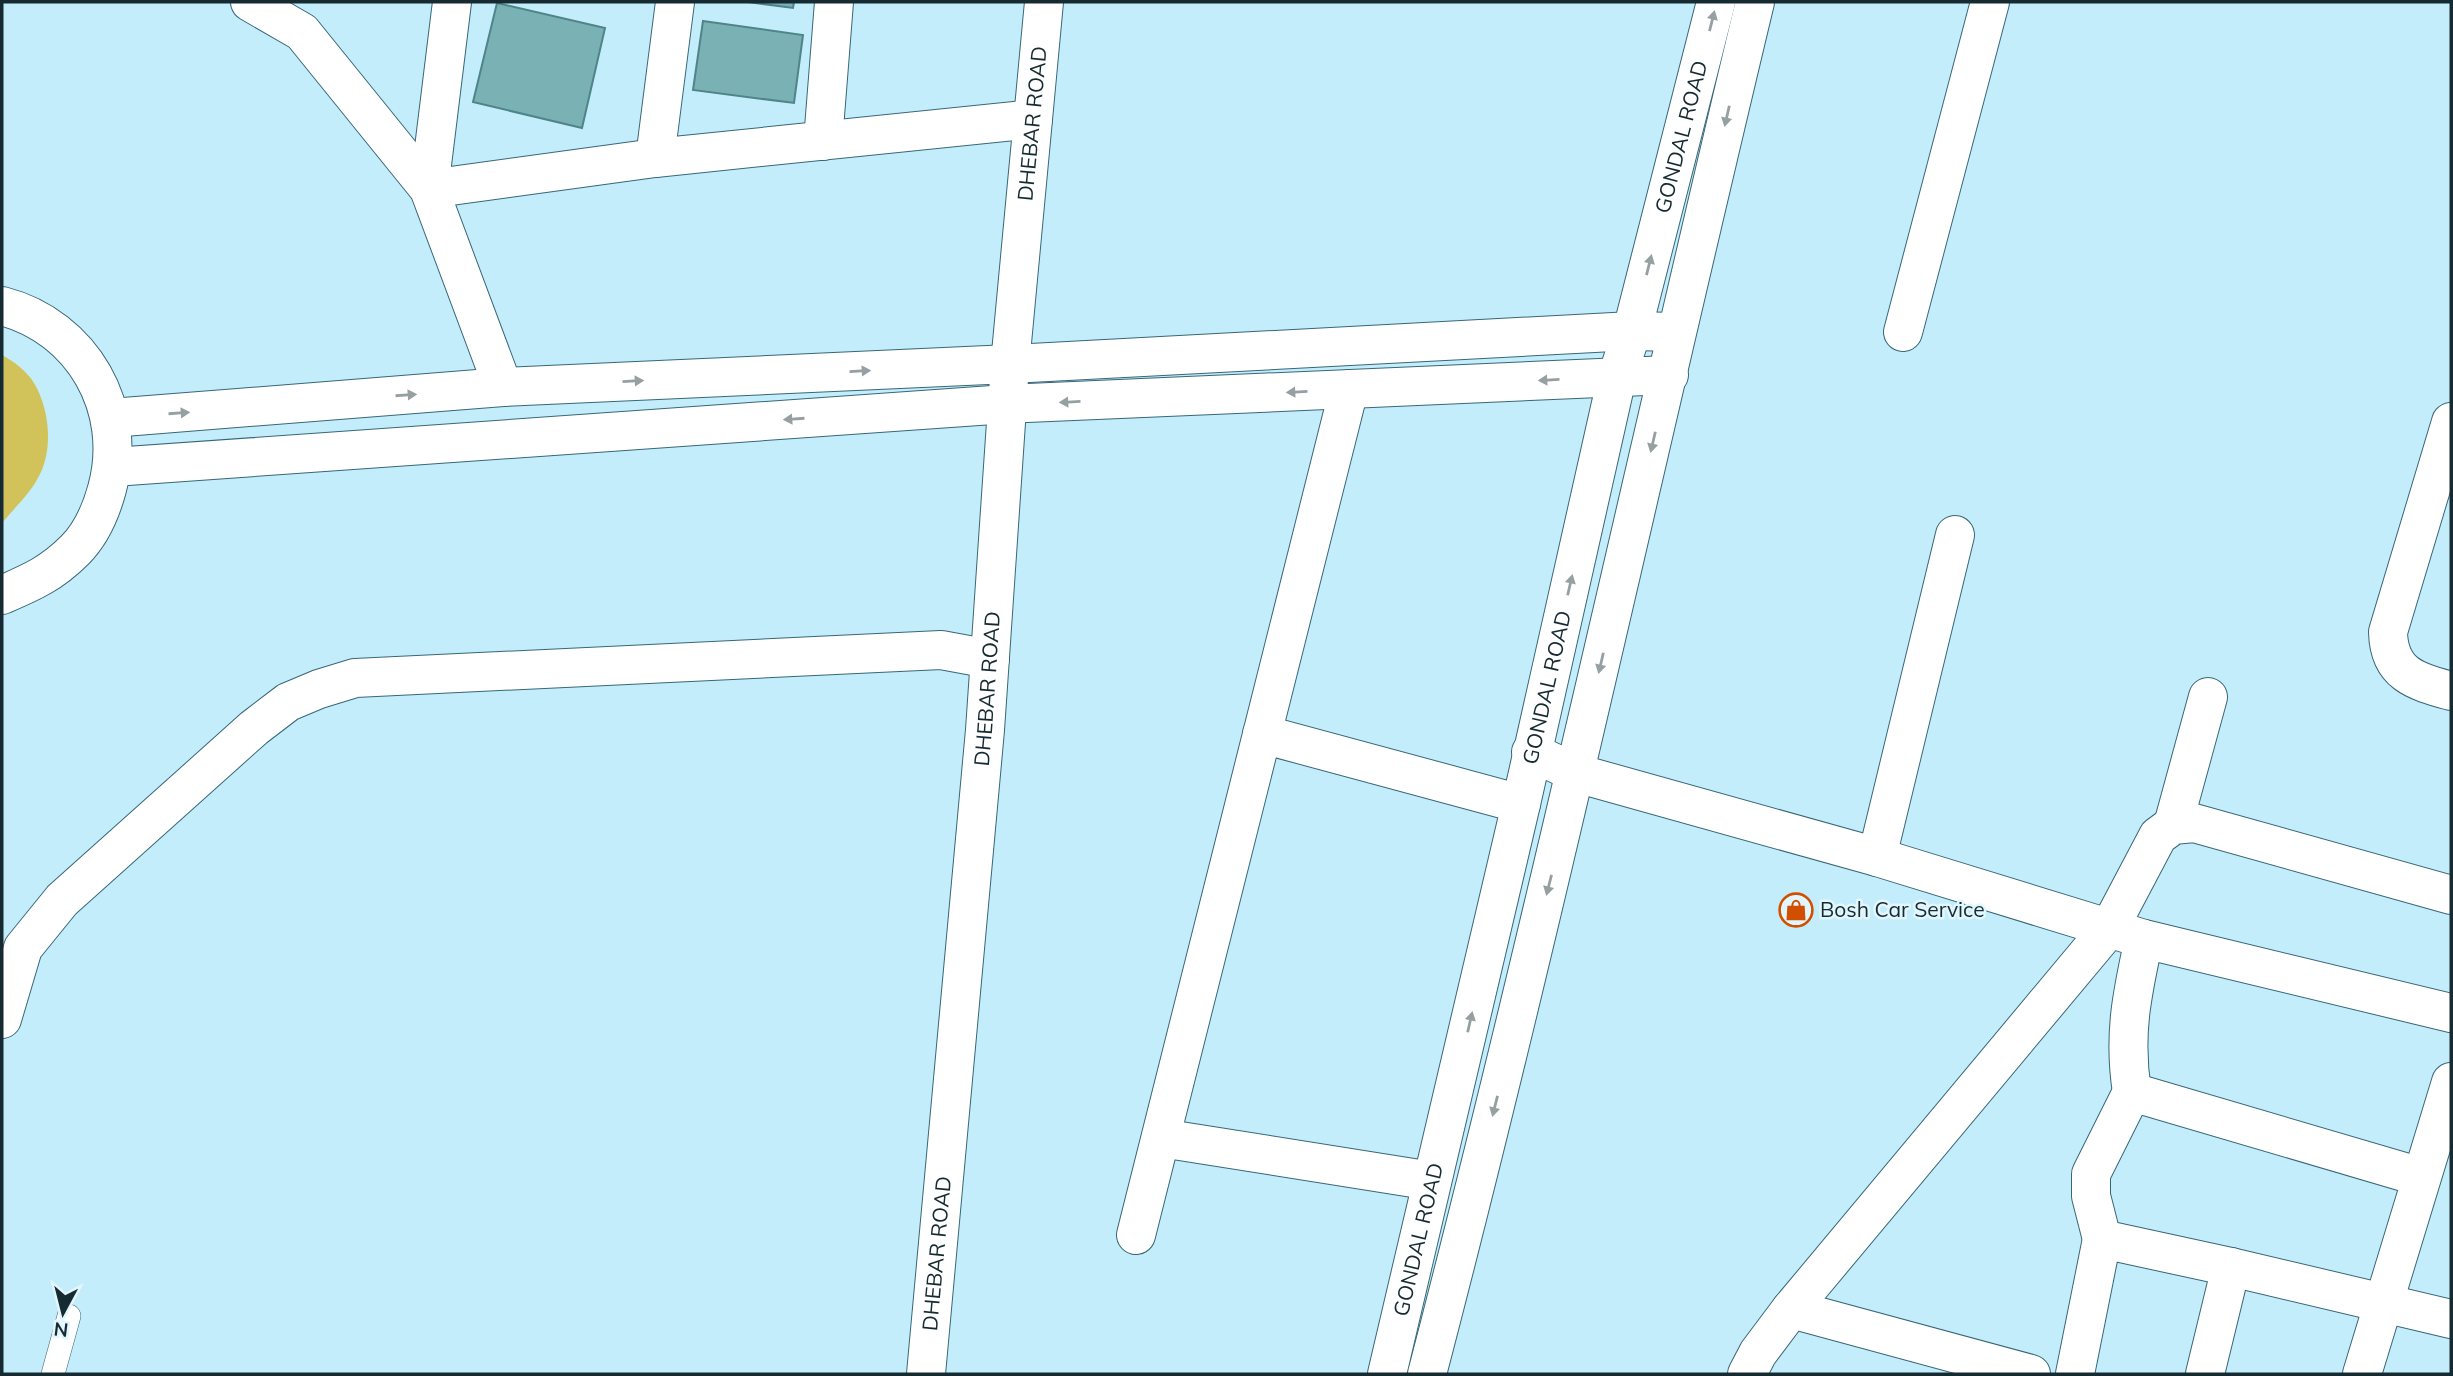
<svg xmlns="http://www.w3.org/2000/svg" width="2453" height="1376" font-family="Mulish,sans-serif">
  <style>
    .green { fill: #d1c35a }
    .building { fill: #79b1b5; stroke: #4e8589; stroke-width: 2 }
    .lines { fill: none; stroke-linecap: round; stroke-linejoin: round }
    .service-casing { stroke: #376777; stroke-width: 24 }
    .minor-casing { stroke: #376777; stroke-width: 40 }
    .tertiary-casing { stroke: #376777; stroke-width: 40 }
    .secondary-casing { stroke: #376777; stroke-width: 40 }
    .service { stroke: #fff; stroke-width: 23 }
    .minor { stroke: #fff; stroke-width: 38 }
    .tertiary { stroke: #fff; stroke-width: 38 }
    .secondary { stroke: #fff; stroke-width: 38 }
    .oneway { fill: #969fa2 }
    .labels { text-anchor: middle; stroke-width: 5; stroke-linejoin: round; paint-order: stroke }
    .street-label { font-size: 21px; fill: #162a31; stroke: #e2f6fe }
    .poi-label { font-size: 21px; fill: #162a31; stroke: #e2f6fe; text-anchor: start }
  </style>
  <rect width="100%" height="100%" fill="#c4edfb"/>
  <!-- green -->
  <path class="green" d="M2,355C13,361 27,371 34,383C49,408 53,445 41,472C32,492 16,506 2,523Z"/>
  <!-- building -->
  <g class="building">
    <path d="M748,2H794L793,8Z"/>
    <path d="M497,3L605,28L582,128L473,102Z"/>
    <path d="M703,21L803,35L794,103L693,90Z"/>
  </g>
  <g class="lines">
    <defs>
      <path id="service" d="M53,1374L69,1316"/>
      <g id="minor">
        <path d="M250,2L302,32L429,189L503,387"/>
        <path d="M452,2L429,189L655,158L1033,119"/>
        <path d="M823,141L834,2"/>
        <path d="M655,158L675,2"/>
        <path d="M1903,332L1990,2"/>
        <path d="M2451,422L2388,632C2389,674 2415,681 2451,691"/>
        <path d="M1262,734L1521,804"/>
        <path d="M1531,752L1576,773L1877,857L2144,939L2451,1013"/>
        <path d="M2173,825L2208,697"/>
        <path d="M1877,857L1955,535"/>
        <path d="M2,1019L23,948L62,900L254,728L288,702L319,689L355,678L941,650L990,659"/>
        <path d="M2132,1092C2123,1035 2132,994 2144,939"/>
        <path d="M1161,1138L1432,1181"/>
        <path d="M1136,1235L1349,389"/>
        <path d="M2102,1239L2091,1196V1174L2132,1092L2421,1177"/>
        <path d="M1791,1309L2031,1374"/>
        <path d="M1747,1374L1758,1353L1791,1309L2110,927L2158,836L2173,825L2194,823L2451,895"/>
        <path d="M2075,1374L2102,1239L2231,1267L2451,1319"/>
        <path d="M2205,1374L2231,1267"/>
        <path d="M2362,1374L2451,1082"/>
      </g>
      <g id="tertiary">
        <path id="s1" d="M926,1374L985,730L1010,364L1044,2"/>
      </g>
      <g id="secondary">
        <path d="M2,306C83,327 129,409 107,489C101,511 91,534 75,550C51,574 32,582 2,595"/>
        <path d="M111,418L503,387L1010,364L1632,331L1676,332"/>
        <path d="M113,467L1007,404L1669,375"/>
        <path id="s2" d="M1387,1374L1521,804L1617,377L1632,331L1716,2"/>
        <path d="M1427,1374C1546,919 1645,459 1755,2"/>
      </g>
    </defs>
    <!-- service casing -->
    <use href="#service" class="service-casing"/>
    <!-- minor casing -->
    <use href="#minor" class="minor-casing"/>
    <!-- tertiary casing -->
    <use href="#tertiary" class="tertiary-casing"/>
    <!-- secondary casing -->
    <use href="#secondary" class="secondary-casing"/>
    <!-- service -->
    <use href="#service" class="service"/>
    <!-- minor -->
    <use href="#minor" class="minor"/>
    <!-- tertiary -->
    <use href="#tertiary" class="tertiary"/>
    <!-- secondary -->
    <use href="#secondary" class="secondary"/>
  </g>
  <!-- one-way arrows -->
  <defs><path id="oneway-solid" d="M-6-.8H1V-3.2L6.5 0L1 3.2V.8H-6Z" transform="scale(1.75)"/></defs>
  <g class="oneway">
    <use href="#oneway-solid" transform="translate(1712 21) rotate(-76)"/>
    <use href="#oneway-solid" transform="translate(1727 116) rotate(103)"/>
    <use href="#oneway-solid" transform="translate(1649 265) rotate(-76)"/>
    <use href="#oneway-solid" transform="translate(860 371) rotate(-3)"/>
    <use href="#oneway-solid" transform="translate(1549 380) rotate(177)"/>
    <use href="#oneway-solid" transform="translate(633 381) rotate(-3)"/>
    <use href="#oneway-solid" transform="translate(1297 392) rotate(177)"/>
    <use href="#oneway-solid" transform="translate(406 395) rotate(-4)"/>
    <use href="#oneway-solid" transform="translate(1070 402) rotate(177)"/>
    <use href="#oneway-solid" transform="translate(179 413) rotate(-4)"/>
    <use href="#oneway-solid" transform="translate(794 419) rotate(176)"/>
    <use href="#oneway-solid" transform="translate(1653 442) rotate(103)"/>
    <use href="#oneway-solid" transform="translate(1570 585) rotate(-77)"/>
    <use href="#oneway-solid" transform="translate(1601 663) rotate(103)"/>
    <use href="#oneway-solid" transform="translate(1549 885) rotate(104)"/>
    <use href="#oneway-solid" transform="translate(1470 1022) rotate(-77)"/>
    <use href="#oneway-solid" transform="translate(1495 1106) rotate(104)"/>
  </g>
  <!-- icons -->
  <defs>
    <symbol id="shop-ring" viewBox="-11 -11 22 22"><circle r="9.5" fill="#e2f6fe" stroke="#d24f00" stroke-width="1.5"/><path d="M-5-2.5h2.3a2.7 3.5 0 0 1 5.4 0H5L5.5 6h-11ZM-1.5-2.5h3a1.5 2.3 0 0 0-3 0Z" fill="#d24f00"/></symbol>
  </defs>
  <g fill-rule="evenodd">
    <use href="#shop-ring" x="1777" y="891" width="38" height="38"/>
  </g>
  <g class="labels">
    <!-- street labels -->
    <g class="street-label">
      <text dy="7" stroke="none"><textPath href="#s1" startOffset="1255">DHEBAR ROAD</textPath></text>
      <text dy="7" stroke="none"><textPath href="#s2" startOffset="1272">GONDAL ROAD</textPath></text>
      <text dy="7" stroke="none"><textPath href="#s2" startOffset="705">GONDAL ROAD</textPath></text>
      <text dy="7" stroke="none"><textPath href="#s1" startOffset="688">DHEBAR ROAD</textPath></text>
      <text dy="7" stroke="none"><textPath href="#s2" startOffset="138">GONDAL ROAD</textPath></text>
      <text dy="7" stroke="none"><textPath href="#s1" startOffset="121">DHEBAR ROAD</textPath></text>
    </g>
    <!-- poi labels -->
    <g class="poi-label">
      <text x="1820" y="917">Bosh Car Service</text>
    </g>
  </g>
  <!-- border -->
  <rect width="2453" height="1376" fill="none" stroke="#162a31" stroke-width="7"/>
  <!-- north arrow -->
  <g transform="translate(63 1313) rotate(187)" stroke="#e2f6fe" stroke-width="5" paint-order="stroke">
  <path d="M0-5L12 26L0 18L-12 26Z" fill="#162a31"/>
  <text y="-10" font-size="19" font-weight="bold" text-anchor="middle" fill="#162a31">N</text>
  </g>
</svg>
